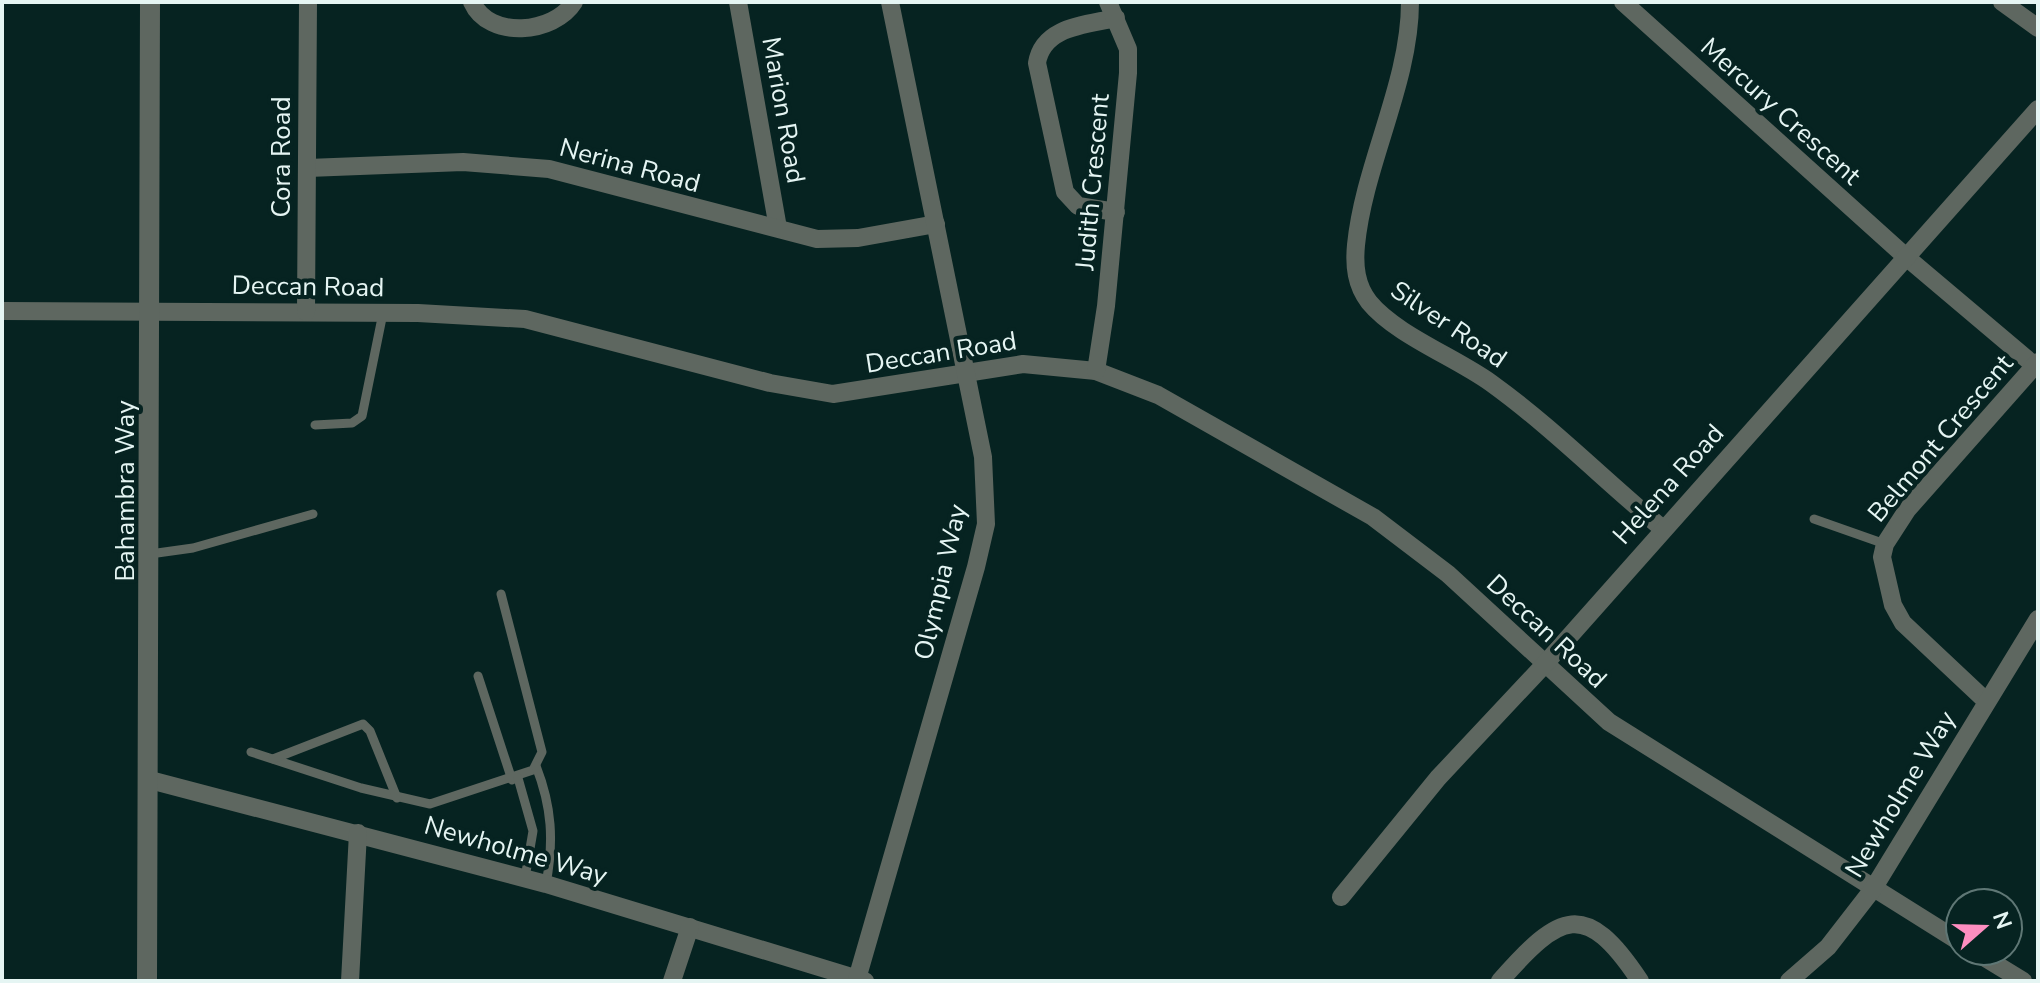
<svg xmlns="http://www.w3.org/2000/svg" width="2040" height="983" font-family="'Nunito Sans',sans-serif">
  <style>
    .lines { fill: none; stroke-linecap: round; stroke-linejoin: round }
    .service { stroke: #5e6760; stroke-width: 9 }
    .minor { stroke: #5e6760; stroke-width: 18 }
    .tertiary { stroke: #5e6760; stroke-width: 20 }
    .labels { text-anchor: middle; stroke-width: 8; stroke-linejoin: round; paint-order: stroke }
    .street-label { font-size: 26px; fill: #e5f5f3; stroke: #062321 }
  </style>
  <rect width="100%" height="100%" fill="#062321"/>
  <g class="lines">
    <!-- service -->
    <g class="service">
      <path d="M315,425L352,423L362,416L383,313"/>
      <path d="M1814,519L1885,544"/>
      <path d="M150,554L193,548L313,514"/>
      <path d="M478,676L512,780"/>
      <path d="M251,752L361,788L430,804L533,770L542,752L501,594"/>
      <path d="M273,759L363,724L370,731L397,798"/>
      <path d="M536,766C552,807 554,841 546,884"/>
      <path d="M518,778L533,831L525,878"/>
    </g>
    <!-- minor -->
    <g class="minor">
      <path d="M472,2C489,40 554,34 574,2"/>
      <path d="M738,2L778,228"/>
      <path d="M1410,2C1410,83 1364,164 1356,245C1354,266 1356,285 1369,302C1396,335 1455,357 1491,383C1552,427 1605,481 1663,529"/>
      <path d="M1623,2L1906,257L2035,366"/>
      <path d="M2002,2L2038,28"/>
      <path d="M308,168L463,162L549,169L817,239L858,238L936,224"/>
      <path d="M1116,212L1078,206L1065,192L1037,63C1043,26 1086,25 1116,18"/>
      <path d="M2,311L418,313L525,319L770,383L833,394L1023,364L1096,371L1158,395L1373,517L1448,574L1609,722L1960,942"/>
      <path d="M306,312L308,2"/>
      <path d="M1096,371L1106,306L1128,73V49L1108,2"/>
      <path d="M1986,701L1903,623L1893,605L1882,557L1885,544L1907,510L2038,362"/>
      <path d="M150,780L546,884L865,981"/>
      <path d="M1341,897L1438,778L1544,665L2038,109"/>
      <path d="M1974,951L2023,981"/>
      <path d="M857,979L976,567L986,524L983,457L890,2"/>
      <path d="M350,981L358,833"/>
      <path d="M672,981L690,927"/>
      <path d="M1500,981C1560,913 1585,898 1640,981"/>
      <path d="M1789,981L1828,947L1873,889L2038,619"/>
    </g>
    <!-- tertiary -->
    <path class="tertiary" d="M147,981L150,2"/>
  </g>
  <g class="labels">
    <!-- street labels -->
    <g class="street-label">
      <text transform="translate(784 110) rotate(80)" y="9">Marion Road</text>
      <text transform="translate(1781 111) rotate(42)" y="9">Mercury Crescent</text>
      <text transform="translate(281 157) rotate(-90)" y="9">Cora Road</text>
      <text transform="translate(630 165) rotate(15)" y="9">Nerina Road</text>
      <text transform="translate(1092 182) rotate(-85)" y="9">Judith Crescent</text>
      <text transform="translate(308 286) rotate(1)" y="9">Deccan Road</text>
      <text transform="translate(1449 324) rotate(34)" y="9">Silver Road</text>
      <text transform="translate(941 352) rotate(-9)" y="9">Deccan Road</text>
      <text transform="translate(1940 438) rotate(-50)" y="9">Belmont Crescent</text>
      <text transform="translate(1668 484) rotate(-48)" y="9">Helena Road</text>
      <text transform="translate(125 491) rotate(-90)" y="9">Bahambra Way</text>
      <text transform="translate(940 582) rotate(-77)" y="9">Olympia Way</text>
      <text transform="translate(1547 631) rotate(43)" y="9">Deccan Road</text>
      <text transform="translate(1900 794) rotate(-59)" y="9">Newholme Way</text>
      <text transform="translate(516 850) rotate(16)" y="9">Newholme Way</text>
    </g>
  </g>
  <!-- border -->
  <rect width="2040" height="983" fill="none" stroke="#e5f5f3" stroke-width="8"/>
  <!-- north arrow -->
  <g transform="translate(1984 927) rotate(70)"><circle r="38" fill="#062321" stroke="#5f7775" stroke-width="2"/>
  <path d="M0-6L14 30L0 20L-14 30Z" fill="#fd8ec0"/>
  <text y="-12" font-size="22" font-weight="bold" text-anchor="middle" fill="#e5f5f3">N</text>
  </g>
</svg>
